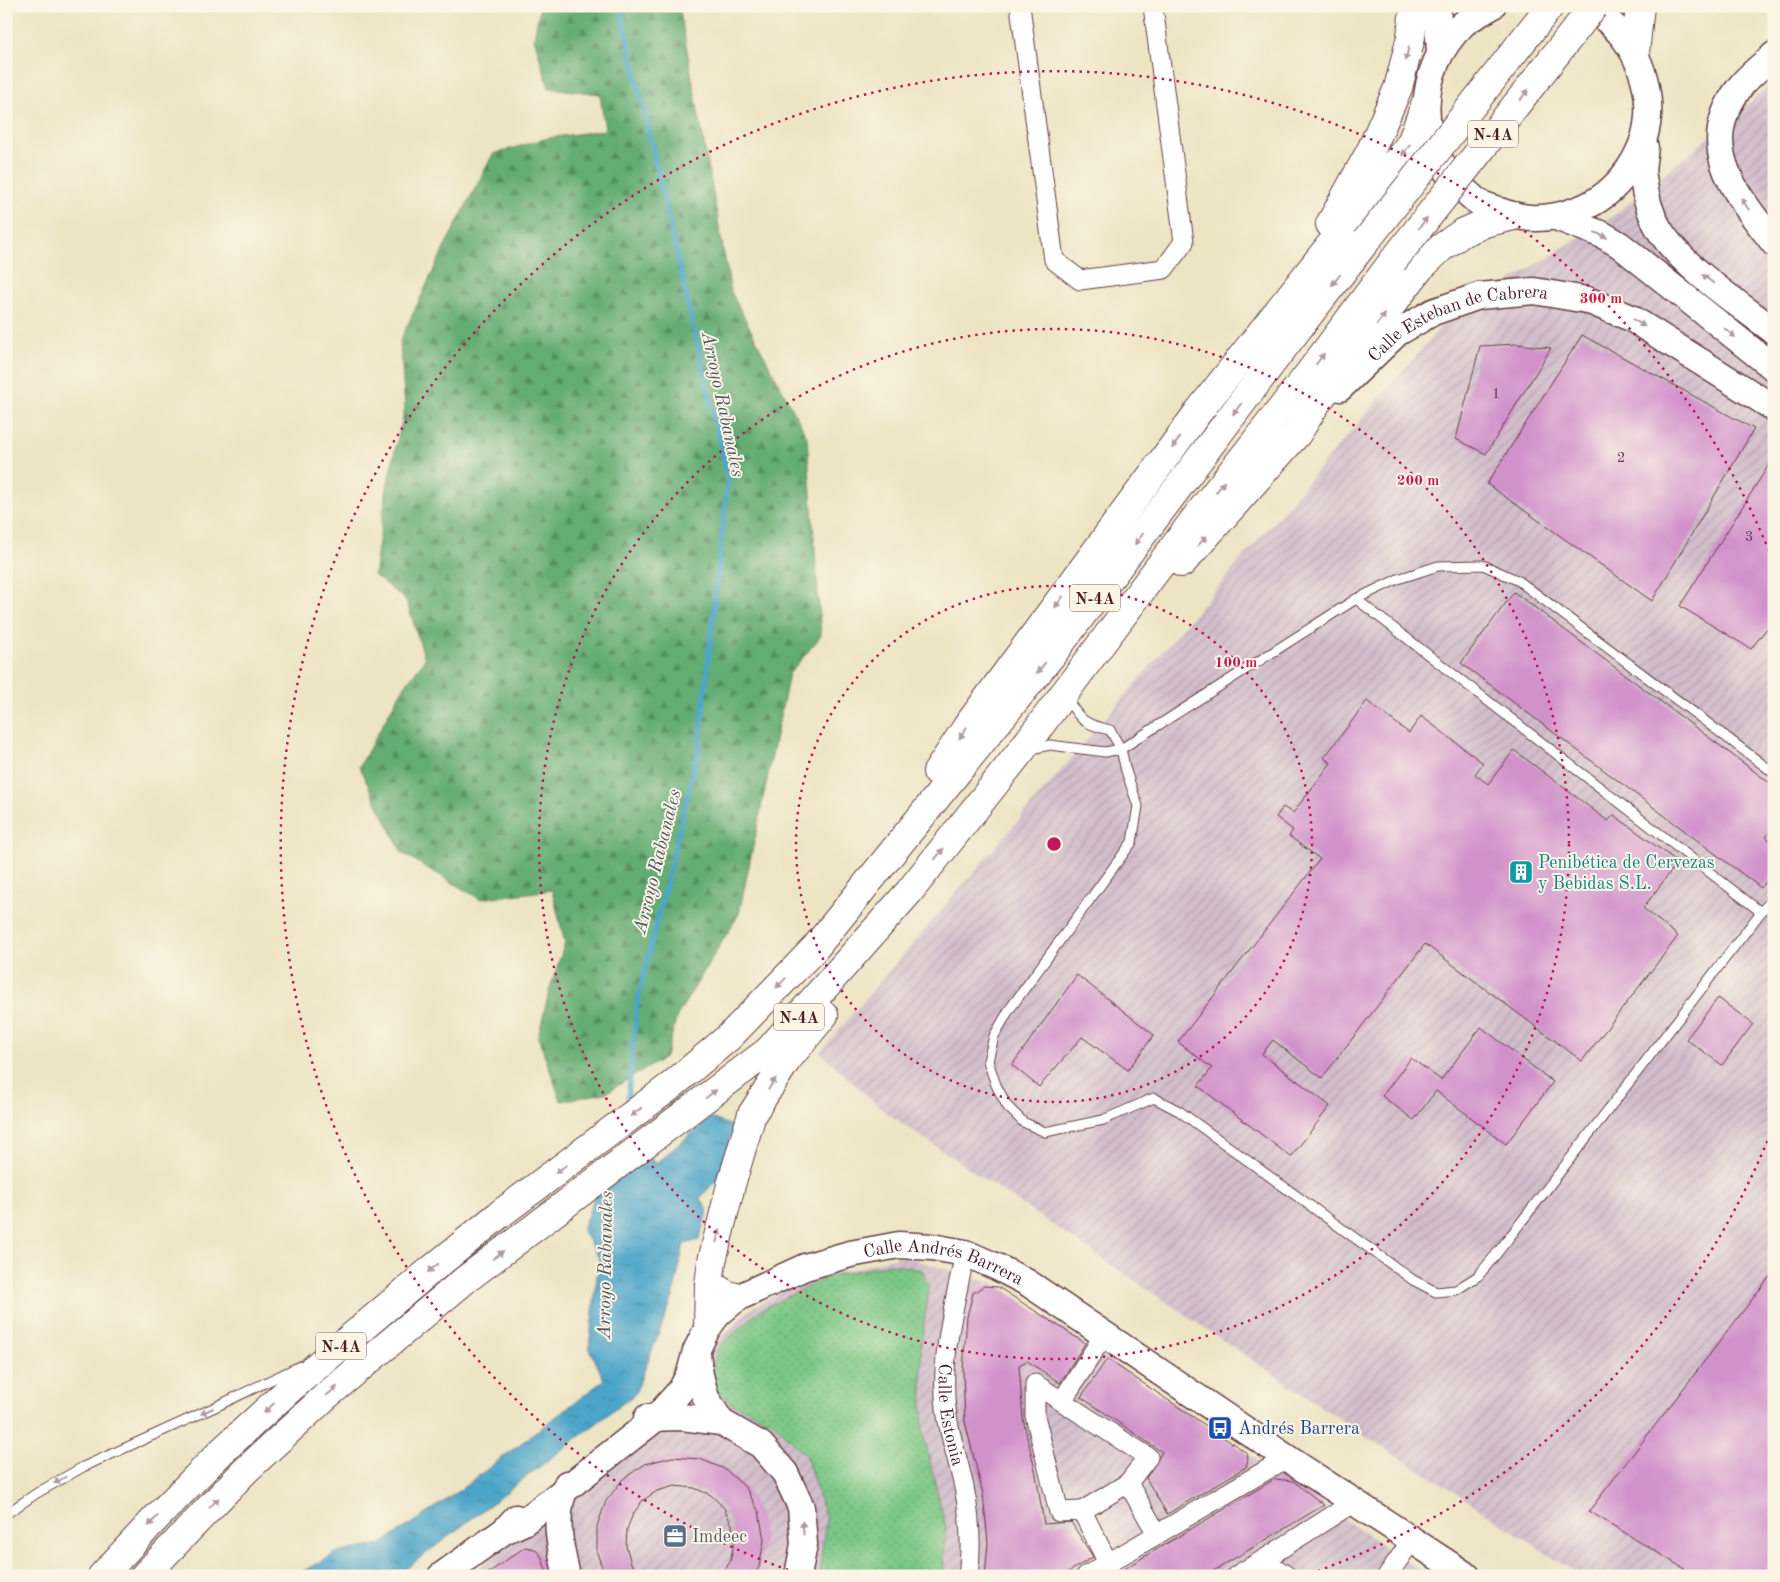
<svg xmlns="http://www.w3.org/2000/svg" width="1780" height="1582" font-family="'Old Standard TT',serif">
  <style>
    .industrial { fill: url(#industrial-furrows) }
    .forest { fill: url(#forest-firs); stroke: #57664e }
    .garden { fill: url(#garden-dots); stroke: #627358 }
    .water { fill: url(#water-ripples); stroke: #4b627a }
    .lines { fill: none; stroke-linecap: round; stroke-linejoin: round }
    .stream { stroke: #4ca5c9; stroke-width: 5 }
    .building { fill: #d192cb }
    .lane-casing { stroke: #623d42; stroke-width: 11 }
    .street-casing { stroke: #623d42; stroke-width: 21 }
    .secondary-casing { stroke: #623d42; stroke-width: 29 }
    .primary-casing { stroke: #623d42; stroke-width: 30 }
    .lane { stroke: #fff; stroke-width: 9 }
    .street { stroke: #fff; stroke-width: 19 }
    .secondary { stroke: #fff; stroke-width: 26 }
    .primary { stroke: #fff; stroke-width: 28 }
    .primary-bridge-casing { stroke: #623d42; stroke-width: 30; stroke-linecap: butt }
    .primary-bridge { stroke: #fff; stroke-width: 28 }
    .oneway { fill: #ae9aa0 }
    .ring { fill: none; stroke: #c2185b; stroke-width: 2.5; stroke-dasharray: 2.5 5 }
    .labels { text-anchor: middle; stroke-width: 4; stroke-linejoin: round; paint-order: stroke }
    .number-label { font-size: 15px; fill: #6c3c53 }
    .shield { fill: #fcf5e5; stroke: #7f5f63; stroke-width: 1 }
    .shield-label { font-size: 16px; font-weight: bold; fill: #4a1f2b }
    .street-label { font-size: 18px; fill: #4a1f2b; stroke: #fcf5e5 }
    .culture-label { font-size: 18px; fill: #0d838f; stroke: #fcf5e5; text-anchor: start }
    .transit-label { font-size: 18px; fill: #164399; stroke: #fcf5e5; text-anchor: start }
    .service-label { font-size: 18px; fill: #4e5e75; stroke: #fcf5e5; text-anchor: start }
    .water-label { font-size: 19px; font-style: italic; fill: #4b556a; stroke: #fcf5e5 }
    .centre { fill: #c2185b; stroke: #fcf5e5; stroke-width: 2.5 }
    .ring-label { font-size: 15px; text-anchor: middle; font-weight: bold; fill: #c2185b; stroke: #fcf5e5; stroke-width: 4; stroke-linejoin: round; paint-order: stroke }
  </style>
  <defs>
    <pattern id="industrial-furrows" width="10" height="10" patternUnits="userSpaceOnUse" patternTransform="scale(1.25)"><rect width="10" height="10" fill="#d1bdcb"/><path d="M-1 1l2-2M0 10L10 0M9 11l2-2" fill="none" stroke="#b5a2ae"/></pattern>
    <pattern id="forest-firs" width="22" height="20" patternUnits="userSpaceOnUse" patternTransform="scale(1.25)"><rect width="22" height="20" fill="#64ac72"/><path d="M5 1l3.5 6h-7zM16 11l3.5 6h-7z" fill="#548b5e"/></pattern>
    <pattern id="garden-dots" width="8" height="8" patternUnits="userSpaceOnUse" patternTransform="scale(1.25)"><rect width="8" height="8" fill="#7bc785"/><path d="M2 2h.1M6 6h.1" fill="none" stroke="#6caa73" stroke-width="1.8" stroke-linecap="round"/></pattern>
    <pattern id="water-ripples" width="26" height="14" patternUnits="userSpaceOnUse" patternTransform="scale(1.25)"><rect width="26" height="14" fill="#4ca5c9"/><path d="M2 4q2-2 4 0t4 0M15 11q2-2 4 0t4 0" fill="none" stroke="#4186a3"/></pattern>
  </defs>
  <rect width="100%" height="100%" fill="#fcf5e5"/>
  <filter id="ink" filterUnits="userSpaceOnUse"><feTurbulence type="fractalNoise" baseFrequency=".02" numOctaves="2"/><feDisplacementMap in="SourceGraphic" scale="10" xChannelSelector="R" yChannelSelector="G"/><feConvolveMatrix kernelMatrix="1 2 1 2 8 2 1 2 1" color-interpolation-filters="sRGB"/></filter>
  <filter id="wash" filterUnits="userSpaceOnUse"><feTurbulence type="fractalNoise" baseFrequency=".0096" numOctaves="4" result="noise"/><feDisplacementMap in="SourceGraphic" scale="20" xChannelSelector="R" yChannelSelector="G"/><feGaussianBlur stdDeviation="1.12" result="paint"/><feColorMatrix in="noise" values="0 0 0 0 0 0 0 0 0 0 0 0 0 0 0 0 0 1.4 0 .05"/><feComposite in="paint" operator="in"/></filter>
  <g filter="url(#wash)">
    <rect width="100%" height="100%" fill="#ece4c3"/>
    <!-- industrial -->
    <g class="industrial">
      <path d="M1774,80V1576H1580L1458,1494L1365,1436L885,1112L820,1052L1444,323L1613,216L1741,111Z"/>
      <path d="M902,1256L998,1285L1428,1576H469L672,1413L695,1384L718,1342L746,1312L789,1286Z"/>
    </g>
    <!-- forest -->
    <path class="forest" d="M540,6H679L731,292L807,437L821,636L789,674L739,914L677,1016L666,1057L605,1093L561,1101L538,1037L550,988L565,943L552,890L480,899L402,853L359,767L402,690L425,659L406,600L374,575L388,480L405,408L400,341L447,242L493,154L548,138L605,130L600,94L549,88L534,38Z"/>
    <!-- garden -->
    <path class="garden" d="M891,1264L922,1270L929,1289L921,1344L923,1433L946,1528L943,1576H819L826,1519L806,1456L772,1421L730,1403L710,1382L717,1349L759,1311L827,1277Z"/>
    <!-- water -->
    <path class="water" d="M710,1118L733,1126L720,1176L700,1198L708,1210L699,1240L684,1244L673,1297L635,1394L407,1568L374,1576H294L338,1552L380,1545L456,1493L604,1380L589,1347L599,1258L582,1230L594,1198L648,1156L656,1163Z"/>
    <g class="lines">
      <!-- stream -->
      <path class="stream" d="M620,6L728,478L699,748L637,1003L627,1107"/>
    </g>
    <g id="blocks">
      <!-- building -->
      <g class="building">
        <path d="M1582,335L1754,429L1652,601L1487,484Z"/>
        <path d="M1517,344L1551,348L1486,454L1456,439L1480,346Z"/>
        <path d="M1770,463L1774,465V619L1751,649L1680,606Z"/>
        <path d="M1514,592L1774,786V828L1766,837L1774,843V871L1761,888L1461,663Z"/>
        <path d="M1774,653V663L1769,659Z"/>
        <path d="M1367,701L1409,733L1421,716L1483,763L1475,774L1488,784L1514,750L1608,821L1614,815L1678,862L1643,908L1678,936L1582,1061L1425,944L1322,1078L1273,1040L1262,1054L1330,1106L1291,1157L1198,1086L1212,1068L1178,1042L1320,859L1289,836L1293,830L1276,817L1283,807L1293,813L1331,763L1324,758Z"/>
        <path d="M1077,975L1154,1035L1128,1070L1082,1037L1039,1087L1012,1065Z"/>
        <path d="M1718,998L1753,1024L1722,1065L1686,1039Z"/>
        <path d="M1481,1027L1553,1082L1506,1144L1436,1091L1414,1120L1382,1096L1411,1058L1441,1080Z"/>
        <path d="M1774,1271V1576H1696L1589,1511Z"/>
        <path d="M984,1286L998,1287L1085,1343L1060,1383L1027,1361L1019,1365L1023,1419L1036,1474L1044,1524L1071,1522L1093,1557L1062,1576H985L988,1543L983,1494L965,1422L963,1370L967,1317L973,1293Z"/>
        <path d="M1107,1359L1247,1453L1248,1459L1246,1467L1167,1514L1146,1478L1162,1452L1081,1397Z"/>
        <path d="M672,1457L700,1459L725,1469L746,1488L759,1512L764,1540L759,1567L754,1576H720L730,1562L734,1543L732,1525L724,1508L711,1495L694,1488L675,1486L657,1491L643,1500L633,1514L627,1529L626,1546L631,1563L640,1576H605L597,1553V1526L606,1501L623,1479L645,1464Z"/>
        <path d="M1275,1479L1293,1481L1324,1505L1205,1576H1112Z"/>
        <path d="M525,1547L535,1549L541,1556L548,1576H484Z"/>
      </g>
    </g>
  </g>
  <g filter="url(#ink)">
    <use href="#blocks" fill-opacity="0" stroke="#623d42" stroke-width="1"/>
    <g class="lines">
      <defs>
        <g id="lane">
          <path d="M1356,599L1761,912L1774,897"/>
          <path d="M1066,697C1080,720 1083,724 1110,730L1121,749L1356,599L1398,579L1438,566L1483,565L1519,581L1774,773"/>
          <path d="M1031,749L1050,745L1105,752L1121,749L1126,771L1138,806L1132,842L1009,1010L994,1036L988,1061L996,1085L1007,1106L1023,1122L1045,1132L1103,1120L1154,1098L1179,1111L1413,1280L1436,1292L1456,1290L1478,1276L1498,1252L1761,912"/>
          <path d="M6,1514L37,1493L83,1467L213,1408L300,1366"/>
        </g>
        <g id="street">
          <path d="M1020,6L1054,260L1080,280L1164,269L1184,242L1153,6"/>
          <path id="s1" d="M965,1253C955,1303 940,1356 946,1408C948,1429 955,1450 960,1470C969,1505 973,1540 968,1576"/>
          <path d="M1062,1401L1104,1335"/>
          <path d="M1082,1511L1128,1483"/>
          <path d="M1263,1560L1354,1502"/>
          <path d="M1108,1563L1082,1511L1059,1512L1035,1416V1384L1148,1457L1128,1483L1157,1534"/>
          <path d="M1086,1576L1287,1458"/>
          <path d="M1236,1576L1263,1560L1287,1576"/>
          <path d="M1387,1576L1412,1540"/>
        </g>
        <g id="secondary">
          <path d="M1437,6L1440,52"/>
          <path d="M1492,6C1483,12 1471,17 1463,24C1416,69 1413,144 1462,188C1468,193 1473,199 1480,203C1485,206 1492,207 1497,210C1522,220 1545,221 1571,212C1592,206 1609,194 1623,177C1642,153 1652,124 1647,93C1642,57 1618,19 1582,6"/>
          <path d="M1774,55C1763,65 1749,75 1740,87C1694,147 1737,195 1774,243"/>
          <path d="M1645,147C1644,156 1641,168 1643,177C1645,194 1650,214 1659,229C1681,266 1739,304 1774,331"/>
          <path d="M1556,217L1603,235L1620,245L1774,368"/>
          <path id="s2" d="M1340,388L1397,333L1433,312L1479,296L1534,291L1587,300L1631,318L1774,408"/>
          <path d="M697,1354L700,1375L706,1398L721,1422"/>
          <path d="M647,1418L682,1417L721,1422L761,1445L785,1473L801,1507L804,1544L798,1576"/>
          <path d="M567,1484C552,1512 560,1547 567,1576"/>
          <path id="s3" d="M504,1531L524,1522L656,1418L681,1390L690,1373L696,1351L708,1327L718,1314L737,1298L805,1267L850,1254L899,1245L932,1247L965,1253L997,1267L1028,1283L1287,1458L1467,1576"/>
          <path d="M441,1576L504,1531L516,1518"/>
        </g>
        <g id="primary">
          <path d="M1635,53L1640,6"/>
          <path d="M1330,224L1371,150L1398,88L1411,37L1414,6"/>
          <path d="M1182,563L1297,434L1318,401L1420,268L1441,248L1462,233L1485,223L1514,216"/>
          <path d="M937,772L968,725L1199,411L1411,143L1425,105"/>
          <path d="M709,1284L726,1294L737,1298"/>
          <path d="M708,1327L709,1284L712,1261L731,1185L752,1114L787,1060L824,1015"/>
          <path d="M102,1576L155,1519L222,1451L292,1387L426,1274L500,1214L672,1085L729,1037L815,948L1051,656L1277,356L1366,241"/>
          <path d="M144,1576L245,1471L326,1396L465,1280L768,1051L909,892L1021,751L1197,516L1307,376L1393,261"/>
        </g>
      </defs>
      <!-- lane casing -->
      <use href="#lane" class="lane-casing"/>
      <!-- street casing -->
      <use href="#street" class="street-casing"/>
      <!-- secondary casing -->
      <use href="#secondary" class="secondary-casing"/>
      <!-- primary casing -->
      <use href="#primary" class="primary-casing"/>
      <!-- lane -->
      <use href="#lane" class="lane"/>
      <!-- street -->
      <use href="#street" class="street"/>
      <!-- secondary -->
      <use href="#secondary" class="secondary"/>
      <!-- primary -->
      <use href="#primary" class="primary"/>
      <defs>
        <g id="primary-bridge">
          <path d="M1366,241L1550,6"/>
          <path d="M1393,261L1594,6"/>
        </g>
      </defs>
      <!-- primary-bridge casing -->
      <use href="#primary-bridge" class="primary-bridge-casing"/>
      <!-- primary-bridge -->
      <use href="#primary-bridge" class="primary-bridge"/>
    </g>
    <!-- one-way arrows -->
    <defs><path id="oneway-solid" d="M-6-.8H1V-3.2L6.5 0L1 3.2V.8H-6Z" transform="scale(1.25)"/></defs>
    <g class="oneway">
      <use href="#oneway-solid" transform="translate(1407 54) rotate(105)"/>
      <use href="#oneway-solid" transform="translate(1524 95) rotate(-52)"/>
      <use href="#oneway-solid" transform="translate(1406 150) rotate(127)"/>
      <use href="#oneway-solid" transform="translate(1745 204) rotate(-123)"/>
      <use href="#oneway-solid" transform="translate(1423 223) rotate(-52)"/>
      <use href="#oneway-solid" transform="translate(1601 235) rotate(25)"/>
      <use href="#oneway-solid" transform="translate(1708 279) rotate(-142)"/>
      <use href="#oneway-solid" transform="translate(1336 280) rotate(128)"/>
      <use href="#oneway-solid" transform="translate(1381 319) rotate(-52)"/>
      <use href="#oneway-solid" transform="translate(1639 323) rotate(32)"/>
      <use href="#oneway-solid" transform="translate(1730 333) rotate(39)"/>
      <use href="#oneway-solid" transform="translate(1320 359) rotate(-53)"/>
      <use href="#oneway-solid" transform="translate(1237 409) rotate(127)"/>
      <use href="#oneway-solid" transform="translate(1176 443) rotate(126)"/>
      <use href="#oneway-solid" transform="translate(1220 487) rotate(-52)"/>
      <use href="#oneway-solid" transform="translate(1139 539) rotate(127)"/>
      <use href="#oneway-solid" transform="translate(1202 541) rotate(-48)"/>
      <use href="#oneway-solid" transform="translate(1059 602) rotate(126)"/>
      <use href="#oneway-solid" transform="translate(1041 668) rotate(129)"/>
      <use href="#oneway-solid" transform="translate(963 733) rotate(123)"/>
      <use href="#oneway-solid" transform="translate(939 854) rotate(-52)"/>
      <use href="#oneway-solid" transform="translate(781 983) rotate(134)"/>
      <use href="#oneway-solid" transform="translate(772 1084) rotate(-57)"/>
      <use href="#oneway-solid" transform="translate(711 1094) rotate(-37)"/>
      <use href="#oneway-solid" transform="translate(636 1112) rotate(142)"/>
      <use href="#oneway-solid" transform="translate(561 1169) rotate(143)"/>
      <use href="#oneway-solid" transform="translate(718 1236) rotate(-76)"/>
      <use href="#oneway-solid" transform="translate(498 1255) rotate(-37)"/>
      <use href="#oneway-solid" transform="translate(433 1268) rotate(141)"/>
      <use href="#oneway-solid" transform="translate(332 1391) rotate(-40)"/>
      <use href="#oneway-solid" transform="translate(269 1408) rotate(137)"/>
      <use href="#oneway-solid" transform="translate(207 1411) rotate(155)"/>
      <use href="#oneway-solid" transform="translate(60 1480) rotate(150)"/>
      <use href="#oneway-solid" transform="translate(214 1503) rotate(-46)"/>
      <use href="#oneway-solid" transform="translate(153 1521) rotate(133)"/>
      <use href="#oneway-solid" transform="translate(803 1528) rotate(-96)"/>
    </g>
  </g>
  <!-- distance rings -->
  <g class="ring">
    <circle cx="1054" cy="844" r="258"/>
    <circle cx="1054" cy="844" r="515"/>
    <path d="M1773 1127A773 773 0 0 1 1306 1575M802 1575A773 773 0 1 1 1773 561"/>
  </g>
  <!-- icons -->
  <defs>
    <symbol id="building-square" viewBox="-11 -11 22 22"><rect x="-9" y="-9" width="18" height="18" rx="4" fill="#0f9aa8" stroke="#fcf5e5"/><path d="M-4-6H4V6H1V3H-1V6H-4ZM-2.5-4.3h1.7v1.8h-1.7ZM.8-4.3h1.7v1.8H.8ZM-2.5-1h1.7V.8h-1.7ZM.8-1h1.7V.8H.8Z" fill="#fff"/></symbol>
    <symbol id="bus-square" viewBox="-11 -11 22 22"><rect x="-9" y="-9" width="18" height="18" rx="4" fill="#1a4fb4" stroke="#fcf5e5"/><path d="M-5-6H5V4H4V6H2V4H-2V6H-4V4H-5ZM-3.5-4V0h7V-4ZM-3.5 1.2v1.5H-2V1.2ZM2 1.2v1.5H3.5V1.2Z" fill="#fff"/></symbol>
    <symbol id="office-square" viewBox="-11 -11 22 22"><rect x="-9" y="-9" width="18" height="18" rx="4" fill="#5c6f8a" stroke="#fcf5e5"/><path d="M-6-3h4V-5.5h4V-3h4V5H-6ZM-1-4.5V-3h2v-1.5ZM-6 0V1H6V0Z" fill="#fff"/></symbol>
  </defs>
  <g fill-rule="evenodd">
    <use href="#building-square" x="1507" y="858" width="28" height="28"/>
    <use href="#bus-square" x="1206" y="1414" width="28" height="28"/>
    <use href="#office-square" x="661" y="1522" width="28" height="28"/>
  </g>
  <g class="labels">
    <!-- number labels -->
    <g class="number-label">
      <text x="1496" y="398">1</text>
      <text x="1621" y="462">2</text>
      <text x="1749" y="541">3</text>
    </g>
    <!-- shield labels -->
    <g class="shield">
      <rect x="1468" y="120.5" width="50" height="27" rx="4"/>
      <rect x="1070" y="584.5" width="50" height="27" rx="4"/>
      <rect x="774" y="1003.5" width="50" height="27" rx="4"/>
      <rect x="316" y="1332.5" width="50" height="27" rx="4"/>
    </g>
    <g class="shield-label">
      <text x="1493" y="140">N-4A</text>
      <text x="1095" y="604">N-4A</text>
      <text x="799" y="1023">N-4A</text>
      <text x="341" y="1352">N-4A</text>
    </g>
    <!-- street labels -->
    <g class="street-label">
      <text dy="6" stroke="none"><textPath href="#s2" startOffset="141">Calle Esteban de Cabrera</textPath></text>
      <text dy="6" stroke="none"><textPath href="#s3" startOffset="556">Calle Andrés Barrera</textPath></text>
      <text dy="6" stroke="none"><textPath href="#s1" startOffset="164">Calle Estonia</textPath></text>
    </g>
    <!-- culture labels -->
    <g class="culture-label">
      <text x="1538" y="868">Penibética de Cervezas<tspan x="1538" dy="21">y Bebidas S.L.</tspan></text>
    </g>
    <!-- transit labels -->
    <g class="transit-label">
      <text x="1238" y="1434">Andrés Barrera</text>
    </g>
    <!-- service labels -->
    <g class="service-label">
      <text x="692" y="1542">Imdeec</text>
    </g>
    <!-- water labels -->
    <g class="water-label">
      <text transform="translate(724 404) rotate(78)" y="7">Arroyo Rabanales</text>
      <text transform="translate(656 861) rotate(-76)" y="7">Arroyo Rabanales</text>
      <text transform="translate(604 1265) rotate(-89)" y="7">Arroyo Rabanales</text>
    </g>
  </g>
  <circle cx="1054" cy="844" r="8" class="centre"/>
  <g class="ring-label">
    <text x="1601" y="303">300 m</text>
    <text x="1418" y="485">200 m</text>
    <text x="1236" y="667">100 m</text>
  </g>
  <!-- margin -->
  <rect width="1780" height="1582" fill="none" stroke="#fcf5e5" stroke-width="25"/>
</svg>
